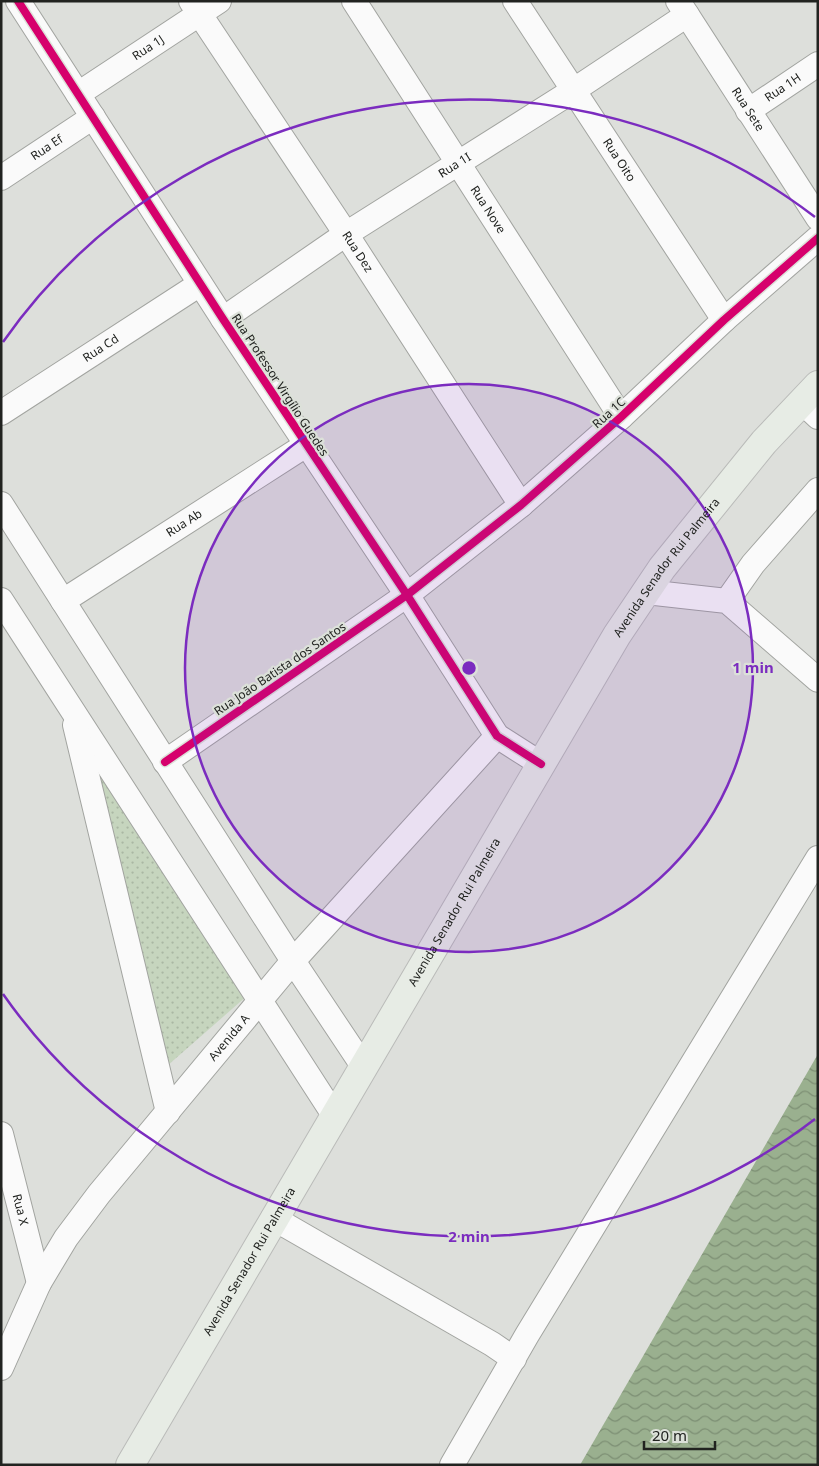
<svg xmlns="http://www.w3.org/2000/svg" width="819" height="1466" font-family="'Noto Sans',sans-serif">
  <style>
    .grass { fill: url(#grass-dots) }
    .water { fill: url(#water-waves) }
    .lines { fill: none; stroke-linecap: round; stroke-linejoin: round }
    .minor-casing { stroke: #a2a4a0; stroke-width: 26 }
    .major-casing { stroke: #babbb9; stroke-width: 30 }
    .minor { stroke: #fafafa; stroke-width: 24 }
    .major { stroke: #e7ece5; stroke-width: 28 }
    .cycleway-casing { stroke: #dce1d9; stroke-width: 11 }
    .cycleway { stroke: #d6006c; stroke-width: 8 }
    .ring { fill: none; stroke: #7b2cbf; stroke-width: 2.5 }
    .labels { text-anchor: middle; stroke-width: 4.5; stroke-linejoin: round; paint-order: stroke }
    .street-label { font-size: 12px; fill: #212320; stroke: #dce1d9 }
    .centre { fill: #7b2cbf; stroke: #dce1d9; stroke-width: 2.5 }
    .ring-label { font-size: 15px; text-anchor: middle; font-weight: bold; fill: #7b2cbf; stroke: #dce1d9; stroke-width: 4.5; stroke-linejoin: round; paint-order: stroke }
  </style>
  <defs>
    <pattern id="grass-dots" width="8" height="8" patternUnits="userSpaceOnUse" patternTransform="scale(1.25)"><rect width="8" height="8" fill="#c6d5be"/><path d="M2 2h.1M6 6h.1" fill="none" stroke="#aab7a3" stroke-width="1.8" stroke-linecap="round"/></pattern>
    <pattern id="water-waves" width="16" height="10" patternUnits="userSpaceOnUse" patternTransform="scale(1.25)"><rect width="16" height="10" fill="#9ab08f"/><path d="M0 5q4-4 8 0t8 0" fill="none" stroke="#7d8f74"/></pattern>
  </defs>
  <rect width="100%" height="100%" fill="#dddfdb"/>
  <!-- grass -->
  <path class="grass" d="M90,747L248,995L167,1066Z"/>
  <!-- water -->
  <path class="water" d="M818,1054V1465H580Z"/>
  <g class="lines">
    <defs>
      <g id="minor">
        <path d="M18,1L223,319L407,595L497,736L541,764"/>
        <path id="s1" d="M191,1L346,234L521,505"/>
        <path id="s2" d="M354,1L621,417"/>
        <path id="s3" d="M515,1L724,320"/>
        <path id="s4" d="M678,1L818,218"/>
        <path id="s5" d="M78,94L219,1"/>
        <path id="s6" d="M748,111L818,64"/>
        <path id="s7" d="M1,178L93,117"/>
        <path id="s8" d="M223,319L346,234L574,90L687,15"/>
        <path d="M802,402L818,417"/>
        <path id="s9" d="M1,413L200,284"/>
        <path d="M1,504L293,961L363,1066"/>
        <path d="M646,592L727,601L818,680"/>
        <path d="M1,600L334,1115"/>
        <path id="s10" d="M63,601L306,445"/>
        <path d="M727,601L753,564L818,490"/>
        <path d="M75,725L168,1112"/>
        <path d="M165,762L407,595L521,505L621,417L724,320L818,238"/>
        <path id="s11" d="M1,1134L39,1283"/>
        <path d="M273,1218L492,1344L514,1359"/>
        <path id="s12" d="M1,1368L39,1283L66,1238L99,1194L293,961L497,736"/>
        <path d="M452,1465L527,1335L818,858"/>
      </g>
      <g id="major">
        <path id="s13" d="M130,1465L617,635L662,568L764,442L818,385"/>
      </g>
    </defs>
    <!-- minor casing -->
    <use href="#minor" class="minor-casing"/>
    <!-- major casing -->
    <use href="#major" class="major-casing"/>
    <!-- minor -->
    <use href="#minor" class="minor"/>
    <!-- major -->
    <use href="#major" class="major"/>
    <defs>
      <g id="cycleway">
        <path d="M18,1L223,319L407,595L497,736L541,764"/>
        <path d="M165,762L407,595L521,505L621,417L724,320L818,238"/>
      </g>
    </defs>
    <!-- cycleway casing -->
    <use href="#cycleway" class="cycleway-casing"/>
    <!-- cycleway -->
    <use href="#cycleway" class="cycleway"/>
  </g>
  <!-- distance rings -->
  <circle cx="469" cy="668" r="284" fill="#7b2cbf" fill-opacity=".12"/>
  <g class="ring">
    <circle cx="469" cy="668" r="284"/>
    <path d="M815 1119A569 569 0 0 1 3 994M3 342A569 569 0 0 1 815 217"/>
  </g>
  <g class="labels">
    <!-- street labels -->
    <g class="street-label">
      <text dy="4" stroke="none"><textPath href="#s5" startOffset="84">Rua 1J</textPath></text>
      <text dy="4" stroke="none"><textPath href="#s6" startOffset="42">Rua 1H</textPath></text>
      <text dy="4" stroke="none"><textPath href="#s4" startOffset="129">Rua Sete</textPath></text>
      <text dy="4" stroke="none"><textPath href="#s7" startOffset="55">Rua Ef</textPath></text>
      <text dy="4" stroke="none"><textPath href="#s3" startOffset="190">Rua Oito</textPath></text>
      <text dy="4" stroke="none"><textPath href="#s8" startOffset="278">Rua 1I</textPath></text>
      <text dy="4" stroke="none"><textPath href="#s2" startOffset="248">Rua Nove</textPath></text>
      <text dy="4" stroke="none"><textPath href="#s1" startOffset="301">Rua Dez</textPath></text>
      <text dy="4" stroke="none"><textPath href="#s9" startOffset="119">Rua Cd</textPath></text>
      <text transform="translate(280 385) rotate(57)" y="4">Rua Professor Virgílio Guedes</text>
      <text transform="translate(609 413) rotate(-42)" y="4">Rua 1C</text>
      <text dy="4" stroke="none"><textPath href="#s10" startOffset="144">Rua Ab</textPath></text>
      <text dy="4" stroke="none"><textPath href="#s13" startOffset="1046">Avenida Senador Rui Palmeira</textPath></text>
      <text transform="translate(280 669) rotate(-34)" y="4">Rua João Batista dos Santos</text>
      <text dy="4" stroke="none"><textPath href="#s13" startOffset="641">Avenida Senador Rui Palmeira</textPath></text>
      <text dy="4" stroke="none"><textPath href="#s12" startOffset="404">Avenida A</textPath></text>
      <text dy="4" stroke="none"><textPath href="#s11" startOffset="78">Rua X</textPath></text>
      <text dy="4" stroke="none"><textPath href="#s13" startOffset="236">Avenida Senador Rui Palmeira</textPath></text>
    </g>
  </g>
  <circle cx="469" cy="668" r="8" class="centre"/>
  <g class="ring-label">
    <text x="753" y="673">1 min</text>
    <text x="469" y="1242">2 min</text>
  </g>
  <!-- border -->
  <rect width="819" height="1466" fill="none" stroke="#212320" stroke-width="5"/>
  <!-- scale -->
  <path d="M644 1441v8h71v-8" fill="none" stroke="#212320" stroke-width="2.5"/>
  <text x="652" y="1441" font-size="15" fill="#212320" stroke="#dce1d9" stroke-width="4" paint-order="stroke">20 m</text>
</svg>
